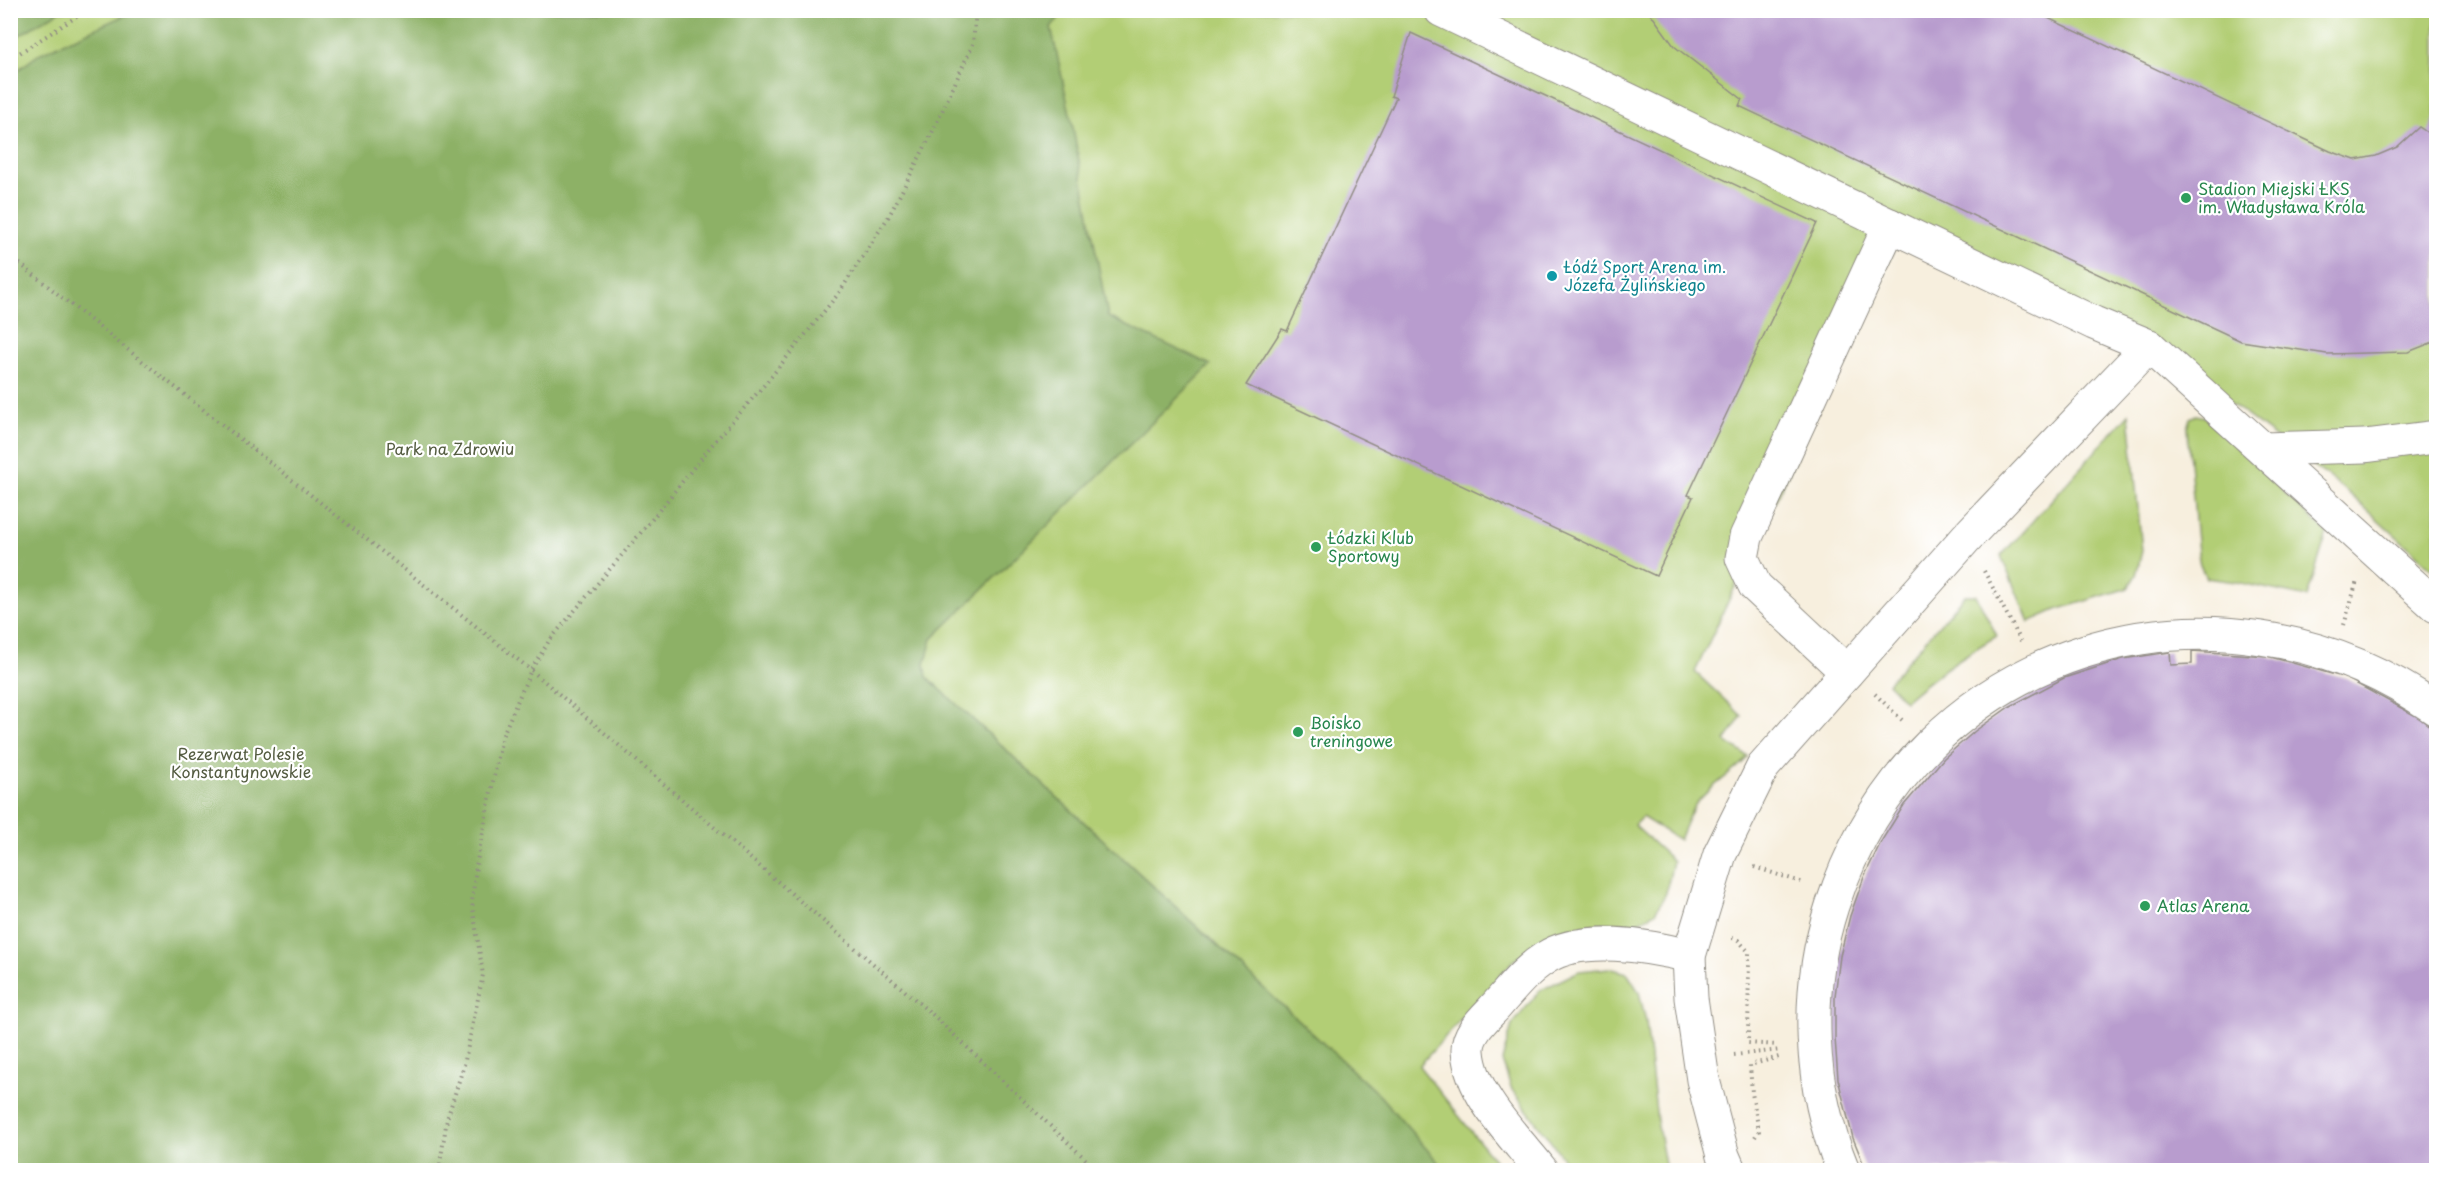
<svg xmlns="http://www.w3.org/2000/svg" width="2447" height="1181" font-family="'Playpen Sans',sans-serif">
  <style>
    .green { fill: #b2ce74; stroke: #6e7c50; stroke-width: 1.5; fill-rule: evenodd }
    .forest { fill: #8db166; stroke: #5c6e48; stroke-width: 1.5 }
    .building { fill: #b89cce }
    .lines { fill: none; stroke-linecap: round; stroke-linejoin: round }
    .minor-casing { stroke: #918d84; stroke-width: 35 }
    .path { stroke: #918d84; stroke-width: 4; stroke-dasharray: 1.5 4.5; stroke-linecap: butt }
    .minor { stroke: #fff; stroke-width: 33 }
    .leisure-dot { fill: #2e9e5b; stroke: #fff; stroke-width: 2 }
    .culture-dot { fill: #0f9aa8; stroke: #fff; stroke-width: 2 }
    .labels { text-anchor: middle; stroke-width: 4.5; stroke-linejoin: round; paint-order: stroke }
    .leisure-label { font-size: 16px; fill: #27864d; stroke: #fff; text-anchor: start }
    .culture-label { font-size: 16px; fill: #0d838f; stroke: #fff; text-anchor: start }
    .park-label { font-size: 16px; fill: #545c41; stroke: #fff }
  </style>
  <rect width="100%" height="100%" fill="#fff"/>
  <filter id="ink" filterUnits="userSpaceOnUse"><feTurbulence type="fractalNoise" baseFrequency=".0167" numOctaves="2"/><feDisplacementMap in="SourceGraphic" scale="12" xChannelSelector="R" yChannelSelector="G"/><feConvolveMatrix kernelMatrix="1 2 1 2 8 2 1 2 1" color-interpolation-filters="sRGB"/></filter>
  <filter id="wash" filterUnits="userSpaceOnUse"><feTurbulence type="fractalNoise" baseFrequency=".008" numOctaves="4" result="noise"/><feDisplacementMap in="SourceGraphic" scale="24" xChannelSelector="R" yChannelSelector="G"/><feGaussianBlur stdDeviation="1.35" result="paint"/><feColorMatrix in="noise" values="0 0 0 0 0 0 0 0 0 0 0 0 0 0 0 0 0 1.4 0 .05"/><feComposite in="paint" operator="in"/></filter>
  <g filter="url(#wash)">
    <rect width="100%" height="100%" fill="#f7efde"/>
    <!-- green -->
    <g class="green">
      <path d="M10,11H2436V572L2344,489L2147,340L1900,236L1695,672L1742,716L1725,741L1748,757C1732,775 1709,786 1695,805C1688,816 1684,828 1679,840L1642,817L1634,825L1673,861L1666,893L1655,913L1626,929L1541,945L1513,961L1419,1066L1502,1170H1445L1438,1163L1431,1170H11ZM902,654L1380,1096L1417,1139Z"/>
      <path d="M2129,414L2142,551L2136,575L2128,588L2056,610L2029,622L2001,556Z"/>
      <path d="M2196,415L2205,417L2327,533L2307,597L2236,582L2206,578L2200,565L2198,553L2187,428L2190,418Z"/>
      <path d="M1965,595H1976L1997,636C1964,655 1934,675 1905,701L1888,683Z"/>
      <path d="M1609,968L1627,973L1639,992L1646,1021L1657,1121L1666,1170H1572L1512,1090L1502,1061L1512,1025L1539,991L1579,971Z"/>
    </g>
    <!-- forest -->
    <g class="forest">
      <path d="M11,10H60V11L11,40Z"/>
      <path d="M134,11H1065L1051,27L1072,123L1108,317L1211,365L932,639L925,664L927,677L1380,1096L1445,1170H11V75L41,53Z"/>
    </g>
    <g id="blocks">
      <!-- building -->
      <g class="building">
        <path d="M1648,10H2031L2330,151L2355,160L2376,156L2397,147L2419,127L2428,133L2436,115V341L2408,352L2327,354L2241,341L1739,106L1742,99L1674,46Z"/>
        <path d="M1411,33L1817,223L1688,495L1693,497L1656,576L1246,385L1282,329L1287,331L1396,98L1391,96Z"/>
        <path d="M2192,651L2267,656L2346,678L2418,717L2436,731V1170H1866L1853,1138L1838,1079L1835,1038V996L1840,956L1850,916L1864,877L1882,840L1904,805L1944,758L1975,731L2009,707L2064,678L2123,659L2170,652L2171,665L2192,664Z"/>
      </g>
    </g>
  </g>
  <g filter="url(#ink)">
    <use href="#blocks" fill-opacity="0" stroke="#918d84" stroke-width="1.5"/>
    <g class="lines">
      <defs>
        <g id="minor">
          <path d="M1441,10L2094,323L2149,346L2436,606"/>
          <path d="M2265,449L2365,446L2436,437"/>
          <path d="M1847,672L1755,586L1742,558L1746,537L1890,225"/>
          <path d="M1541,1170C1515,1137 1471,1095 1468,1051C1467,1033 1485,1018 1496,1006C1511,989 1526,970 1545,958C1581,934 1649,946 1689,956"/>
          <path d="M1729,1170L1723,1156L1703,1080L1691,998L1689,956L1720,854L1763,767L1966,538L2149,346"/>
          <path d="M1843,1170C1809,1087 1804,992 1832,906C1916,646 2215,554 2436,709"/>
        </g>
      </defs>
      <!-- minor casing -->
      <use href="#minor" class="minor-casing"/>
      <!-- path -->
      <g class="path">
        <path d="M10,59L87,10"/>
        <path d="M10,256L531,670L933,1015L1097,1170"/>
        <path d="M1984,571L2021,641"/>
        <path d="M2344,625L2357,581"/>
        <path d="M1875,694L1904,722"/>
        <path d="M1754,867L1804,883"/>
        <path d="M1732,938L1738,940L1749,952L1748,1043L1778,1045"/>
        <path d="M1734,1055L1781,1050"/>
        <path d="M1755,1137L1759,1131L1752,1093L1750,1065L1779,1057"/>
        <path d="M439,1170L447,1119L464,1065L483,975L472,902L476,866L502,737L531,670L549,641L649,523L711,446L766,383L839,293L889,216L932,133L973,44L976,10"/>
      </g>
      <!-- minor -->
      <use href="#minor" class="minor"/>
    </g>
  </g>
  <!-- markers -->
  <g class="leisure-dot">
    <circle cx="2186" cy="198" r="6"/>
    <circle cx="1316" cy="547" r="6"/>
    <circle cx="1298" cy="732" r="6"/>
    <circle cx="2145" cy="906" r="6"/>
  </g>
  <circle class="culture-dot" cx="1552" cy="276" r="6"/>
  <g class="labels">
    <!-- leisure labels -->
    <g class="leisure-label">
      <text x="2198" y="195">Stadion Miejski ŁKS<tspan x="2198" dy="18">im. Władysława Króla</tspan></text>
      <text x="1328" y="544">Łódzki Klub<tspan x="1328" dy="18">Sportowy</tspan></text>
      <text x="1310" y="729">Boisko<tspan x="1310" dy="18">treningowe</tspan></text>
      <text x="2157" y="912">Atlas Arena</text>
    </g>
    <!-- culture labels -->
    <g class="culture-label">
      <text x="1564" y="273">Łódź Sport Arena im.<tspan x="1564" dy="18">Józefa Żylińskiego</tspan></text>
    </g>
    <!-- park labels -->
    <g class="park-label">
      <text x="450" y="455">Park na Zdrowiu</text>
      <text x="241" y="760">Rezerwat Polesie<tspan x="241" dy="18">Konstantynowskie</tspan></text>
    </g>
  </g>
  <!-- margin -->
  <rect width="2447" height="1181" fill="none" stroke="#fff" stroke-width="36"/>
</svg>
